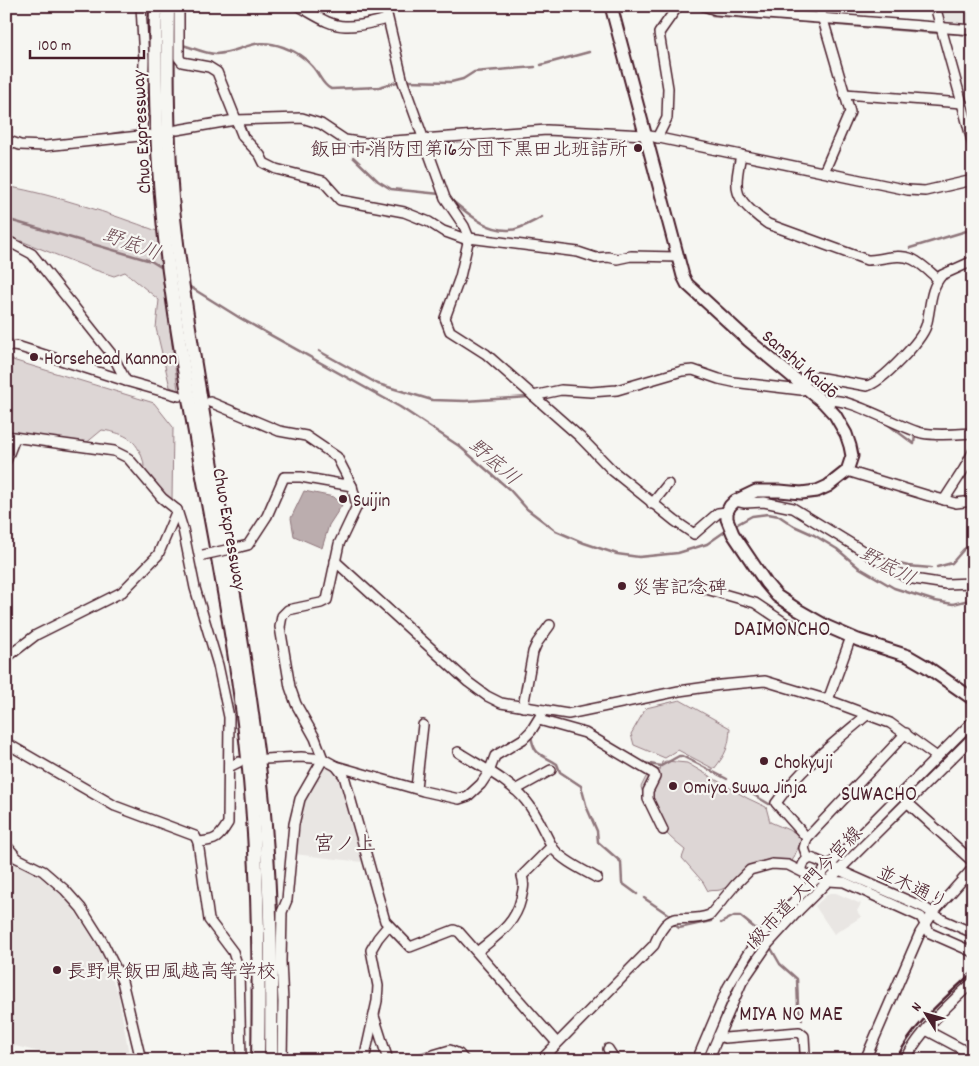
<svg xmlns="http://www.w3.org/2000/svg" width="979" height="1066" font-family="Dekko,'Klee One',sans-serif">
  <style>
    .built { fill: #e9e6e3 }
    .green { fill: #ddd6d5; stroke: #947a80 }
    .water { fill: #bbadae; stroke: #8e747a }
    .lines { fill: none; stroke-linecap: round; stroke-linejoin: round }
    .stream { stroke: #8e747a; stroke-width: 2.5 }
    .minor-casing { stroke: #4a1f2b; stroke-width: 12 }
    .major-casing { stroke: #4a1f2b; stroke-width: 15 }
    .highway-casing { stroke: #4a1f2b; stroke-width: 16 }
    .minor { stroke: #f6f6f2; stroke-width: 9 }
    .major { stroke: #f6f6f2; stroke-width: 11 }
    .highway { stroke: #f6f6f2; stroke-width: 12 }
    .rail { stroke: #4a1f2b; stroke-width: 2.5 }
    .minor-bridge-casing { stroke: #4a1f2b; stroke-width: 12; stroke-linecap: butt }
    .minor-bridge { stroke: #f6f6f2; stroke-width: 9 }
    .poi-dot { fill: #4a1f2b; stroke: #f6f6f2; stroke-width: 2 }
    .labels { text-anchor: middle; stroke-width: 4.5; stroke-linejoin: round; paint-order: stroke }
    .street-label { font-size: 19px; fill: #4a1f2b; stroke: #f6f6f2 }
    .poi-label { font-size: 19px; fill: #4a1f2b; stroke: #f6f6f2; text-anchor: start }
    .water-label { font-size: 20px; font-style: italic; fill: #6c4a52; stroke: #f6f6f2 }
    .quarter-label { font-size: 21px; fill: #4a1f2b; stroke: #f6f6f2 }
  </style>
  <rect width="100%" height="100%" fill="#f6f6f2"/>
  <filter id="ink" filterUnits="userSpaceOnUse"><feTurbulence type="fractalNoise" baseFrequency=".02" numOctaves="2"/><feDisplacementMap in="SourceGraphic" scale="10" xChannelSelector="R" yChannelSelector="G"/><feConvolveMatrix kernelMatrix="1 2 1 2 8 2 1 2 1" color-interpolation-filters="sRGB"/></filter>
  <g filter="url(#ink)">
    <!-- built -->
    <g class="built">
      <path d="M941,6H973V29L945,24Z"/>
      <path d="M322,766L329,768L335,774L339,781L362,862L294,854L303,800Z"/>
      <path d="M6,854L38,875L68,901L98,946L118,993L130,1060H73L15,1046L6,1053Z"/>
      <path d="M829,893H836L861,904L857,911L861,917L834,934L815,906Z"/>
    </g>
    <!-- green -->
    <g class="green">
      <path d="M6,186C59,196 108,213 157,231L178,390L170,387L156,328L159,300L125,272L114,276L92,269L6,235Z"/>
      <path d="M6,358L154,403L173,427L172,501C164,495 150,486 146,476C143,470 145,463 142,457C135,437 122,433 102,430L85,444L6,432Z"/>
      <path d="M680,700L730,728C729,747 726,754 714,769L678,750L665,758L634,745L631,734L646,708Z"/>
      <path d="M666,761L687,763L747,798L766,807L770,822L803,836L791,864C782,862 773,859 763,861C746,865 737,885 720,890C716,891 712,890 708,891L703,882L682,858L685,850C663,833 648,814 641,787L651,767L660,770L662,762Z"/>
    </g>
    <!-- water -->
    <path class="water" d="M304,491L334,497L342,505L329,525L322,548L294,536L291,518Z"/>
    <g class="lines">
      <!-- stream -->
      <g class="stream">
        <path d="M712,15L818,23"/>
        <path d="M827,24L936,33"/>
        <path d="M948,33L973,35"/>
        <path d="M183,45C193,48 206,54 216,54C244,52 253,36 283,47C294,51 305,57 312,66C319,73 322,85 331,89L379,87L397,82"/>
        <path d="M541,65L589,52"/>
        <path d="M406,81L451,82L463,79L474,72L535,67"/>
        <path d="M101,136L123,132"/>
        <path d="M39,142L51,141"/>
        <path d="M353,157L378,181L391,189L440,194"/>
        <path d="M451,200C468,213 486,231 509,230C520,230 532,222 542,217"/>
        <path d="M6,219L151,261L164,269"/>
        <path d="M910,248L973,229"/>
        <path d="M187,285L240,318L400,407L459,446L510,490L527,509L556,531L584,543L617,554L639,557L678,553L707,544L727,530"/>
        <path d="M319,351L378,384L432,400L465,401L529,397"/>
        <path d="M886,423L914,444L915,434"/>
        <path d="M933,430L973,429"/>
        <path d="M734,526L752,516L768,514L779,516L794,526L814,535L837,549L858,567L894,588L935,601L953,604L973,599"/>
        <path d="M888,561L908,566L931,568"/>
        <path d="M937,567L952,563L964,549L973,544"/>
        <path d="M531,735C534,757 541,753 557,764L560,772L581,786L587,808L597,831L598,842L621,862L622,883L637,894"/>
        <path d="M644,763L661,766L679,756H682L727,779"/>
        <path d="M737,785L769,804"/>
        <path d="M644,898L672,917"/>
        <path d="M721,923L734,916H740L756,929"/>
        <path d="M674,924L679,928L711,921"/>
        <path d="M772,950L780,964L797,979L798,1006L802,1020"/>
      </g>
      <defs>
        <g id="minor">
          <path d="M141,6L144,60L142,137"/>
          <path d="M179,6V58L182,62L209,67L217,72L243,137L260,155L264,163L276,169L323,181L340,200L404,212L429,222L443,231L468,240"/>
          <path d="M298,6C312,13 329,26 345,26C359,27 374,22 387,19"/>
          <path d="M385,6L403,82L445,198L464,226L469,238L460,277L445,318L450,331L486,354L580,437L613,471L675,521L694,534L718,513L727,512"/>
          <path d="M704,6L716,10L973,30"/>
          <path d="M819,6L850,112L824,172"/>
          <path d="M935,6L962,103L973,145"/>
          <path d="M845,94L962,103"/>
          <path d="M177,130L235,120L302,118L321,124L345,140L365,143L547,130L645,135L908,190L925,191L973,180"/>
          <path d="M657,138L667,118L668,88L659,33L678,6"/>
          <path d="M6,140L20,145L45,146L149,135"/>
          <path d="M741,155C739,166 734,184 739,195C743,205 759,218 768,224L867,260C881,260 898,253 912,259C921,263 930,272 938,279"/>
          <path d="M469,238L578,252L596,258L608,257L617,259L631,256L678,257"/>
          <path d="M6,240L32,254L113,356L126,381"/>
          <path d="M6,345L20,347L126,381L179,396"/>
          <path d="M796,381L817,377L867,386C882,382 921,341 926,326C931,309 929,289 942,275L973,261"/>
          <path d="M533,396L561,390L591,392L617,390L682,371L693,370L719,379L733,382L801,390L806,389"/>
          <path d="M210,402L279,431L306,436L337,457L352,486L357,506L339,544L327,600L321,603L288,610L282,616L280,627L290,687L296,704L315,738L323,759"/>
          <path d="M823,402C842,392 899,428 922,433C938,436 956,434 973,433"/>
          <path d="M6,436L114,451L128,458L162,498L177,510L183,529L195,588L218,665L229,717L228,823C219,838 216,841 198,842L209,920L233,952L239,970L241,1060"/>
          <path d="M6,461L15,438"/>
          <path d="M847,471L929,496L956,503L973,501"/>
          <path d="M944,500L964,469L973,452"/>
          <path d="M735,501L745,503L764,502L793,508L907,578L946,584L973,583"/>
          <path d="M652,504L668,484"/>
          <path d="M240,547L248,545L267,516L284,477H301L352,486"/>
          <path d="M335,561L468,682L487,696L501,703L568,714L679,691L721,685L765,681L828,700L890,723L937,757"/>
          <path d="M687,587L692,585L755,603L785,623L808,629L819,628L826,626"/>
          <path d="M6,658L36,635L122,592L158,555L177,510"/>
          <path d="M828,700L851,637"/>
          <path d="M523,707L533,652L537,643L550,625"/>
          <path d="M539,720L585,733L654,774L655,777L648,791V799L663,830"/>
          <path d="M6,743L115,806L195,836L198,842"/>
          <path d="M458,752C481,767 509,780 526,801C538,815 544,833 553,848C561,860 585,871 597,878"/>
          <path d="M265,759L301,757L323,759L336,766L423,791L459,799L468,796L481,784L489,772L495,756L523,739L531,731L544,710"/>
          <path d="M336,766L344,776L385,921L410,947L454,930L459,932L557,1043"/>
          <path d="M229,767L239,762"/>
          <path d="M416,788L423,725"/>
          <path d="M515,790L551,770"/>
          <path d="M908,803L973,862"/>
          <path d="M807,838L906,733"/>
          <path d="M6,845L17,858L43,871L65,890L81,908L102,941L122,981L141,1060"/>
          <path d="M808,859L804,848L807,838L776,803C801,768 835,742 867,715"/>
          <path d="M802,871C802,864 804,861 811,858L816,860L925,908L941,919L973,933"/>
          <path d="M477,952C496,936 515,925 521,899C523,890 525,885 522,876L552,846"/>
          <path d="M374,1016L388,1060"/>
          <path d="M926,1030L973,1055"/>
          <path d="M718,1036L725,1038L799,1032L804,1036L805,1053L807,1060"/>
          <path d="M608,1049L615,1060"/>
          <path d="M282,1060L283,1002L281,961L282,912L287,900L294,824L300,799L323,759"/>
          <path d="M364,1060L377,1001L378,986L371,950L378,938L388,926"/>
          <path d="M416,1060L450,1050L459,1054L464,1060"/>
          <path d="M541,1060L654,945C671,904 679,926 710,915L735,885L750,870L772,864L788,865L808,875L829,881L844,882L921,917L930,933L973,952"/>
          <path d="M697,1060L728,987L747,955L759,938L810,885L973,721"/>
          <path d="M708,1060L742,982L768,944L800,909L973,737"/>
          <path d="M865,1060L920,933L933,913L973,868"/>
          <path d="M905,1060C922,1029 947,1006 973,982"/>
        </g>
        <path id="major" d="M611,6L683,276L687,284L748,340L823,402L835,415L846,434L850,446L852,456L847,471L828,486L817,491L801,493L780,491H756L735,501L730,506L727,512V519L733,534L766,583L777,596L798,610L826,626L858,640L908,656L927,667L973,699"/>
        <g id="highway">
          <path d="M156,6C154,102 158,199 172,293C193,443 229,591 246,740C258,846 260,953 258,1060"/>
          <path d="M168,6C167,70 167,134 172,198C179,272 192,346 204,420C223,530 243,640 257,751C271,853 272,957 271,1060"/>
        </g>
      </defs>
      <!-- minor casing -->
      <use href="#minor" class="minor-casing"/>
      <!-- major casing -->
      <use href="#major" class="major-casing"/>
      <!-- highway casing -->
      <use href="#highway" class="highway-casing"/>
      <!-- minor -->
      <use href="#minor" class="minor"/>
      <!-- major -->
      <use href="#major" class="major"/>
      <!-- highway -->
      <use href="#highway" class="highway"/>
      <!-- rail -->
      <path class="rail" d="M896,1060C913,1024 945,998 973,972"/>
      <defs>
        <path id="minor-bridge" d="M203,555L240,547"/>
      </defs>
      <!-- minor-bridge casing -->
      <use href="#minor-bridge" class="minor-bridge-casing"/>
      <!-- minor-bridge -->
      <use href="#minor-bridge" class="minor-bridge"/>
    </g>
  </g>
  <!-- markers -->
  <g class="poi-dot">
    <circle cx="638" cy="148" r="5"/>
    <circle cx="34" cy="357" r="5"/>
    <circle cx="343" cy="499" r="5"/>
    <circle cx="622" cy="586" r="5"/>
    <circle cx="764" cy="761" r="5"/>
    <circle cx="673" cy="786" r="5"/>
    <circle cx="57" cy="970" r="5"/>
  </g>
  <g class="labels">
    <!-- street labels -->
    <g class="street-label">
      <text transform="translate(140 132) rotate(-93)" y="7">Chuo Expressway</text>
      <text transform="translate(801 363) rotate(41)" y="7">Sanshū Kaidō</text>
      <text transform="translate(231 529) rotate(80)" y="7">Chuo Expressway</text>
      <text transform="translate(913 886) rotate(26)" y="7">並木通り</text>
      <text transform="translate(803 887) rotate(-47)" y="7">1級市道 大門今宮線</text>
    </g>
    <!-- poi labels -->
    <g class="poi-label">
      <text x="628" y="155" text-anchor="end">飯田市消防団第16分団下黒田北班詰所</text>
      <text x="44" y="364">Horsehead Kannon</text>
      <text x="353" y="506">Suijin</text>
      <text x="632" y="593">災害記念碑</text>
      <text x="774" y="768">Chokyuji</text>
      <text x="683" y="793">Omiya Suwa Jinja</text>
      <text x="67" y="977">長野県飯田風越高等学校</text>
    </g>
    <!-- water labels -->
    <g class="water-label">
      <text transform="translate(132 243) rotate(20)" y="7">野底川</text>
      <text transform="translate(495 461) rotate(41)" y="7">野底川</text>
      <text transform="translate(888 565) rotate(28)" y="7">野底川</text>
    </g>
    <!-- quarter labels -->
    <g class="quarter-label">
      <text x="782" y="635">DAIMONCHO</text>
      <text x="879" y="800">SUWACHO</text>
      <text x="345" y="850">宮ノ上</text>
      <text x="791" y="1020">MIYA NO MAE</text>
    </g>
  </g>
  <!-- margin -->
  <rect width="979" height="1066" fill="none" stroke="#f6f6f2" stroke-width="25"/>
  <rect x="12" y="12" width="954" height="1041" fill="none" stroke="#4a1f2b" stroke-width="2" filter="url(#ink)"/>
  <!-- north arrow -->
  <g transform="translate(926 1014) rotate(307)" stroke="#f6f6f2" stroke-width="4" paint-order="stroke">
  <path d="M0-4L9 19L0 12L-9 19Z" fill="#4a1f2b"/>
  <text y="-8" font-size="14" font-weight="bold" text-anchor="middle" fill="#4a1f2b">N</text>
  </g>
  <!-- scale -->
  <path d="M30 50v8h114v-8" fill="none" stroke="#4a1f2b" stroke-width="2.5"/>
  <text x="38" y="50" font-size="15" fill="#4a1f2b" stroke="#f6f6f2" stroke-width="4" paint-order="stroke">100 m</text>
</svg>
